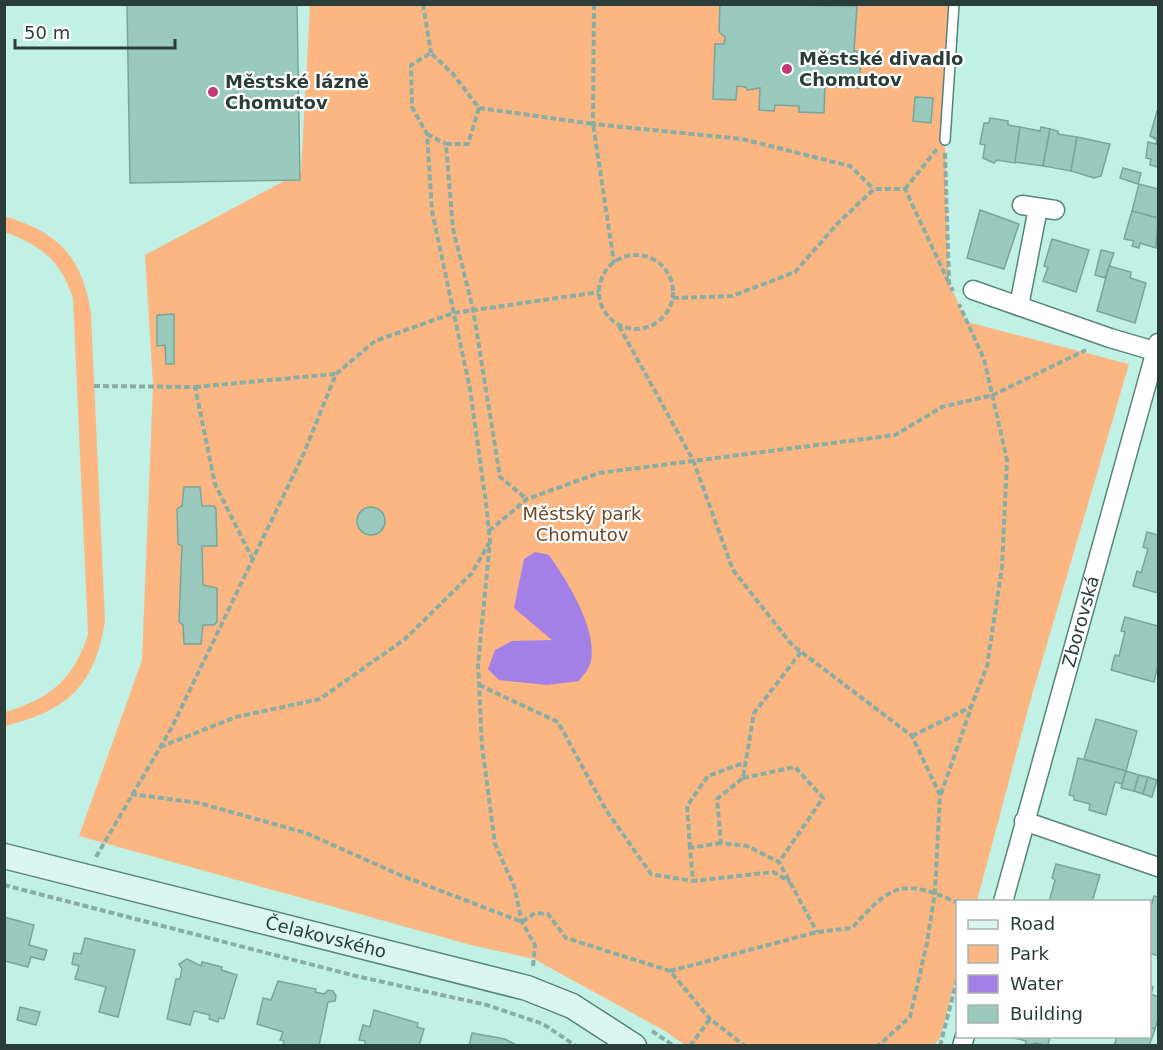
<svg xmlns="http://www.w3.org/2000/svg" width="1163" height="1050" font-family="'DejaVu Sans',sans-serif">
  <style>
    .green { fill: #fbb682 }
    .water { fill: #a280e6 }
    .building { fill: #9ac9bd; stroke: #77a59a; stroke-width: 1.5 }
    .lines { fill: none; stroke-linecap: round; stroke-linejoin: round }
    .lane-casing { stroke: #568479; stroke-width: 12 }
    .street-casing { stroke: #568479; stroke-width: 21 }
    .secondary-casing { stroke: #568479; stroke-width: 27 }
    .path { stroke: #88ada4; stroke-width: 4; stroke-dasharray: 6 3; stroke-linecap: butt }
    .lane { stroke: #fff; stroke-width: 9 }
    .street { stroke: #fff; stroke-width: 18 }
    .secondary { stroke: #dbf6f0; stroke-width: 24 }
    .poi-dot { fill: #c13975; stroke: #fff; stroke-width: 2 }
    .labels { text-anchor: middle; stroke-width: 4.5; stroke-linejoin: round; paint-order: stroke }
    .poi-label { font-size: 18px; font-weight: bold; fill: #2a3d39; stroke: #fff; text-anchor: start }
    .park-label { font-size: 18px; fill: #6d4525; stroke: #fff }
    .street-label { font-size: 18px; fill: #2a3d39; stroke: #fff }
  </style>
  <rect width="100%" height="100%" fill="#c1f1e5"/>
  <!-- green -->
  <g class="green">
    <path d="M310,5H954L945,140L949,283L967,322L1129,364L1030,702L977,901L958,902L957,974L940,1038L934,1045H685L665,1031L534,959L471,945L79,836L142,660L153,385L145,255L301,172Z"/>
    <path d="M4,216C59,232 83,258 91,314L105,621C95,686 67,711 5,726V712C50,699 74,679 88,634L73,298C59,258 42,247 5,232Z"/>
  </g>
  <!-- water -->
  <path class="water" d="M535,552L549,555C567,581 597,627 591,661C590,668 583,675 579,681L547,685L499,680L488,669L495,650L512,641L552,640L514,608L524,559Z"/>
  <!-- building -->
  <g class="building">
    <path d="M127,4H297L300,180L130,183Z"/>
    <path d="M720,4L857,6L854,51L861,52L859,88L825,86L824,113L799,112V106L775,105L774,111L759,110L760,88L747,90L746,87L737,86L736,100L713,99L715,44H724L725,37L719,32Z"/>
    <path d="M915,97L933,98L931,123L913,121Z"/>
    <path d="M1157,111H1158V139L1150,136Z"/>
    <path d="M990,118L1008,121V125L1020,127L1015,163L997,160L994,163L983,158L985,145L980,144L984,123H989Z"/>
    <path d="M1020,127L1040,131L1041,127L1050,129L1043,166L1015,162Z"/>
    <path d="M1050,129L1058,131V134L1077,137L1071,171L1043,166Z"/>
    <path d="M1150,136L1158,139V167L1150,165L1151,159L1146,158L1148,142L1156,144L1157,140Z"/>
    <path d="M1077,137L1110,144L1101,176L1094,178L1071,171Z"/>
    <path d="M1123,168L1141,173L1138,184L1120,178Z"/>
    <path d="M1139,184L1158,189V218L1132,211Z"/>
    <path d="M980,210L1019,224L1004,269L967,258Z"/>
    <path d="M1132,211L1158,218L1156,248L1140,243L1139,248L1132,246L1134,241L1124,239Z"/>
    <path d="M1052,239L1089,250L1076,292L1043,281L1048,267L1044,266Z"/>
    <path d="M1101,250L1114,253L1105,278L1095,275Z"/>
    <path d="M1109,266L1131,272L1130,278L1146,283L1135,323L1097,311Z"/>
    <path d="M174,314V364H166L165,345L157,346V315Z"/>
    <path d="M184,487H200L202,506H214L216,509L217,546H202L203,585L217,588V622L214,625H203L201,644H184L183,625L179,622L182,546L178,544L177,509L182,506Z"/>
    <circle cx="371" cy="521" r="14"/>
    <path d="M1147,532L1158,535V593L1133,586L1137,571L1141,573L1148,549L1143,547Z"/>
    <path d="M1125,617L1158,626V665L1154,682L1111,670L1115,655L1119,656L1125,632L1121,631Z"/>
    <path d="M1096,719L1137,731L1126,771L1084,759Z"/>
    <path d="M1078,758L1126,771L1122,784L1115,782L1106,815L1089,810L1090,804L1074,800V796L1069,795Z"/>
    <path d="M1126,771L1139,775L1134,791L1121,788Z"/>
    <path d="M1139,775L1148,777L1143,794L1134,791Z"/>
    <path d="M1148,777L1157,780L1152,797L1143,794Z"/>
    <path d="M1056,864L1100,875L1092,902H1049L1055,880L1052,878Z"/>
    <path d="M1154,896L1158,897V956L1150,953V910Z"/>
    <path d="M4,917L34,925L29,945L47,950L44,960L31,957L28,967L4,961Z"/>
    <path d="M85,938L135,950L118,1017L99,1012L106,987L75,979L79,966L72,964L74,953L81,954Z"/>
    <path d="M187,959L201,966L202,962L222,967L221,970L237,975L224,1019L219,1018L218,1022L209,1019L210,1015L194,1011L190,1025L167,1019L176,979H180L182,969L179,964Z"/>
    <path d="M278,981L316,989L315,992L324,994L328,990L333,991L336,996L335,1001L328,1002L319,1046H283L284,1041L280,1040L283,1032L257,1024L263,998L271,1000Z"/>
    <path d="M1150,986L1153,987L1151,994L1158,997V1019L1155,1029L1150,1027Z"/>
    <path d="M20,1007L40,1012L36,1025L17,1020Z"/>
    <path d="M374,1010L418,1023L417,1027L424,1029L419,1046H365V1041L359,1040L363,1025L370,1027Z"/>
    <path d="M1150,1027L1155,1029L1149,1046H1114L1117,1036H1150Z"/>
    <path d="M472,1033L505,1039L518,1046H469Z"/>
    <path d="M1050,1036L1048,1046L1036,1043L1025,1046L1026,1041L1011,1037Z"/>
  </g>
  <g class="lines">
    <defs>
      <path id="lane" d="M945,140L954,4"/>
      <g id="street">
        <path d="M1022,205L1055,210"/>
        <path d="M973,290L1110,338L1158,352"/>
        <path d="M1019,306L1038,208"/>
        <path d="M1024,821L1158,867"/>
        <path id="s1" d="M1003,902L1158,343"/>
        <path d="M962,1046L965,1036"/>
      </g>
      <g id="secondary">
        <path id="s2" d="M4,856L527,988L572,1006L634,1046"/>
      </g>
    </defs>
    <!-- lane casing -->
    <use href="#lane" class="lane-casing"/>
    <!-- street casing -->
    <use href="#street" class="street-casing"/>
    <!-- secondary casing -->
    <use href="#secondary" class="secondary-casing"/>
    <!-- path -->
    <g class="path">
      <path d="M423,4L431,53"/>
      <path d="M594,4L593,124L742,139L850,166L874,189"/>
      <path d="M479,108L468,144H446L453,229L473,309L500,477L527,499"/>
      <path d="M427,134L446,144"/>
      <path d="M945,153L949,283L953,291"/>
      <path d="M905,189L937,149"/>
      <circle cx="636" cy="292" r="37"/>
      <path d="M673,298L732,296L795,272L838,223L874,189H905L948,281"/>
      <path d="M619,326L693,460L733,570L792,645L912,736L940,795L935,892L927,943L910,1017L878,1046"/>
      <path d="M94,386L195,387L215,484L253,560"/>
      <path d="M195,387L335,374"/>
      <path d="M489,531L527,499L599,473L895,435L942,407L993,395L1086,350"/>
      <path d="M801,652L754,713L743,778L717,799L721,843L747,846L779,862L817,932"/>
      <path d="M479,685L558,722L606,810L651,874L693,881"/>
      <path d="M912,736L971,707L987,666L1002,567L1007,460L984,359L959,304"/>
      <path d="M160,747L236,717L320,699L405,639L472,573L489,543"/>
      <path d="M743,778L795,767L823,798L779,862"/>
      <path d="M131,794L199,803L306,833L400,875L522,922L535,913L548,914L566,938L670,971L710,1019L745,1046"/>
      <path d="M941,794L971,708"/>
      <path d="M721,843L690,848L693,881L773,872L790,882"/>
      <path d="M690,848L687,806L708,776L746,762"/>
      <path d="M96,857L172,727L304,453L336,374L375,341L454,313L599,292"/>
      <path d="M4,885L356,976L487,1005L543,1024L576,1046"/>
      <path d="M533,966L535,945L522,922L514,886L495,844L482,746L478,664L490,542L486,503L470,389L432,211L427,134L412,107L411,65L431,53L453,74L479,108L593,124L614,263"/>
      <path d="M670,971L817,932L852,928C891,885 901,877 958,903"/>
      <path d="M652,1031L674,1046"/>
      <path d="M690,1046L710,1019"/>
      <path d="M940,1046L958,976"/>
    </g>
    <!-- lane -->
    <use href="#lane" class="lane"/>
    <!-- street -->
    <use href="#street" class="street"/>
    <!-- secondary -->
    <use href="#secondary" class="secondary"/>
  </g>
  <!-- markers -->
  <g class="poi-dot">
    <circle cx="787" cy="69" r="6"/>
    <circle cx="213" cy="92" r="6"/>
  </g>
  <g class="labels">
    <!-- poi labels -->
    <g class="poi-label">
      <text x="799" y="65">Městské divadlo<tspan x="799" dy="21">Chomutov</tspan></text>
      <text x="225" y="88">Městské lázně<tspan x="225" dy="21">Chomutov</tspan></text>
    </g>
    <!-- park labels -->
    <g class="park-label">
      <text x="582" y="520">Městský park<tspan x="582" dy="21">Chomutov</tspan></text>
    </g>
    <!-- street labels -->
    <g class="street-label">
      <text dy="6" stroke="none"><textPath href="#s1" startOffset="291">Zborovská</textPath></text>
      <text dy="6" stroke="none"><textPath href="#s2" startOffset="332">Čelakovského</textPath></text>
    </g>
  </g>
  <!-- border -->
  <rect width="1163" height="1050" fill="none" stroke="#2a3d39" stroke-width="12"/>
  <!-- legend -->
  <rect x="956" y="900" width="195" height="138" fill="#ffffff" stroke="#aab1b0" stroke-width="1.5"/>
  <rect x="968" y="920" width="30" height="9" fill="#dbf6f0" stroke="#aab1b0" stroke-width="1.5"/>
  <text x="1010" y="930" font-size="18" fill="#2a3d39">Road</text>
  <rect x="968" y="945" width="30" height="18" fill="#fbb682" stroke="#aab1b0" stroke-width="1.5"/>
  <text x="1010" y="960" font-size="18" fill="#2a3d39">Park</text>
  <rect x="968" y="975" width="30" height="18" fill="#a280e6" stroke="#aab1b0" stroke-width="1.5"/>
  <text x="1010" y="990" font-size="18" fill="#2a3d39">Water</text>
  <rect x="968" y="1005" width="30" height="18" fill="#9ac9bd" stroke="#aab1b0" stroke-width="1.5"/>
  <text x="1010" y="1020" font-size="18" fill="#2a3d39">Building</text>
  <!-- scale -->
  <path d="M15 39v9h160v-9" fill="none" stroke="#2a3d39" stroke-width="3"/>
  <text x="24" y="39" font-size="18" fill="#2a3d39" stroke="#ffffff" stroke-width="4.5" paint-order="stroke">50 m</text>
</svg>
